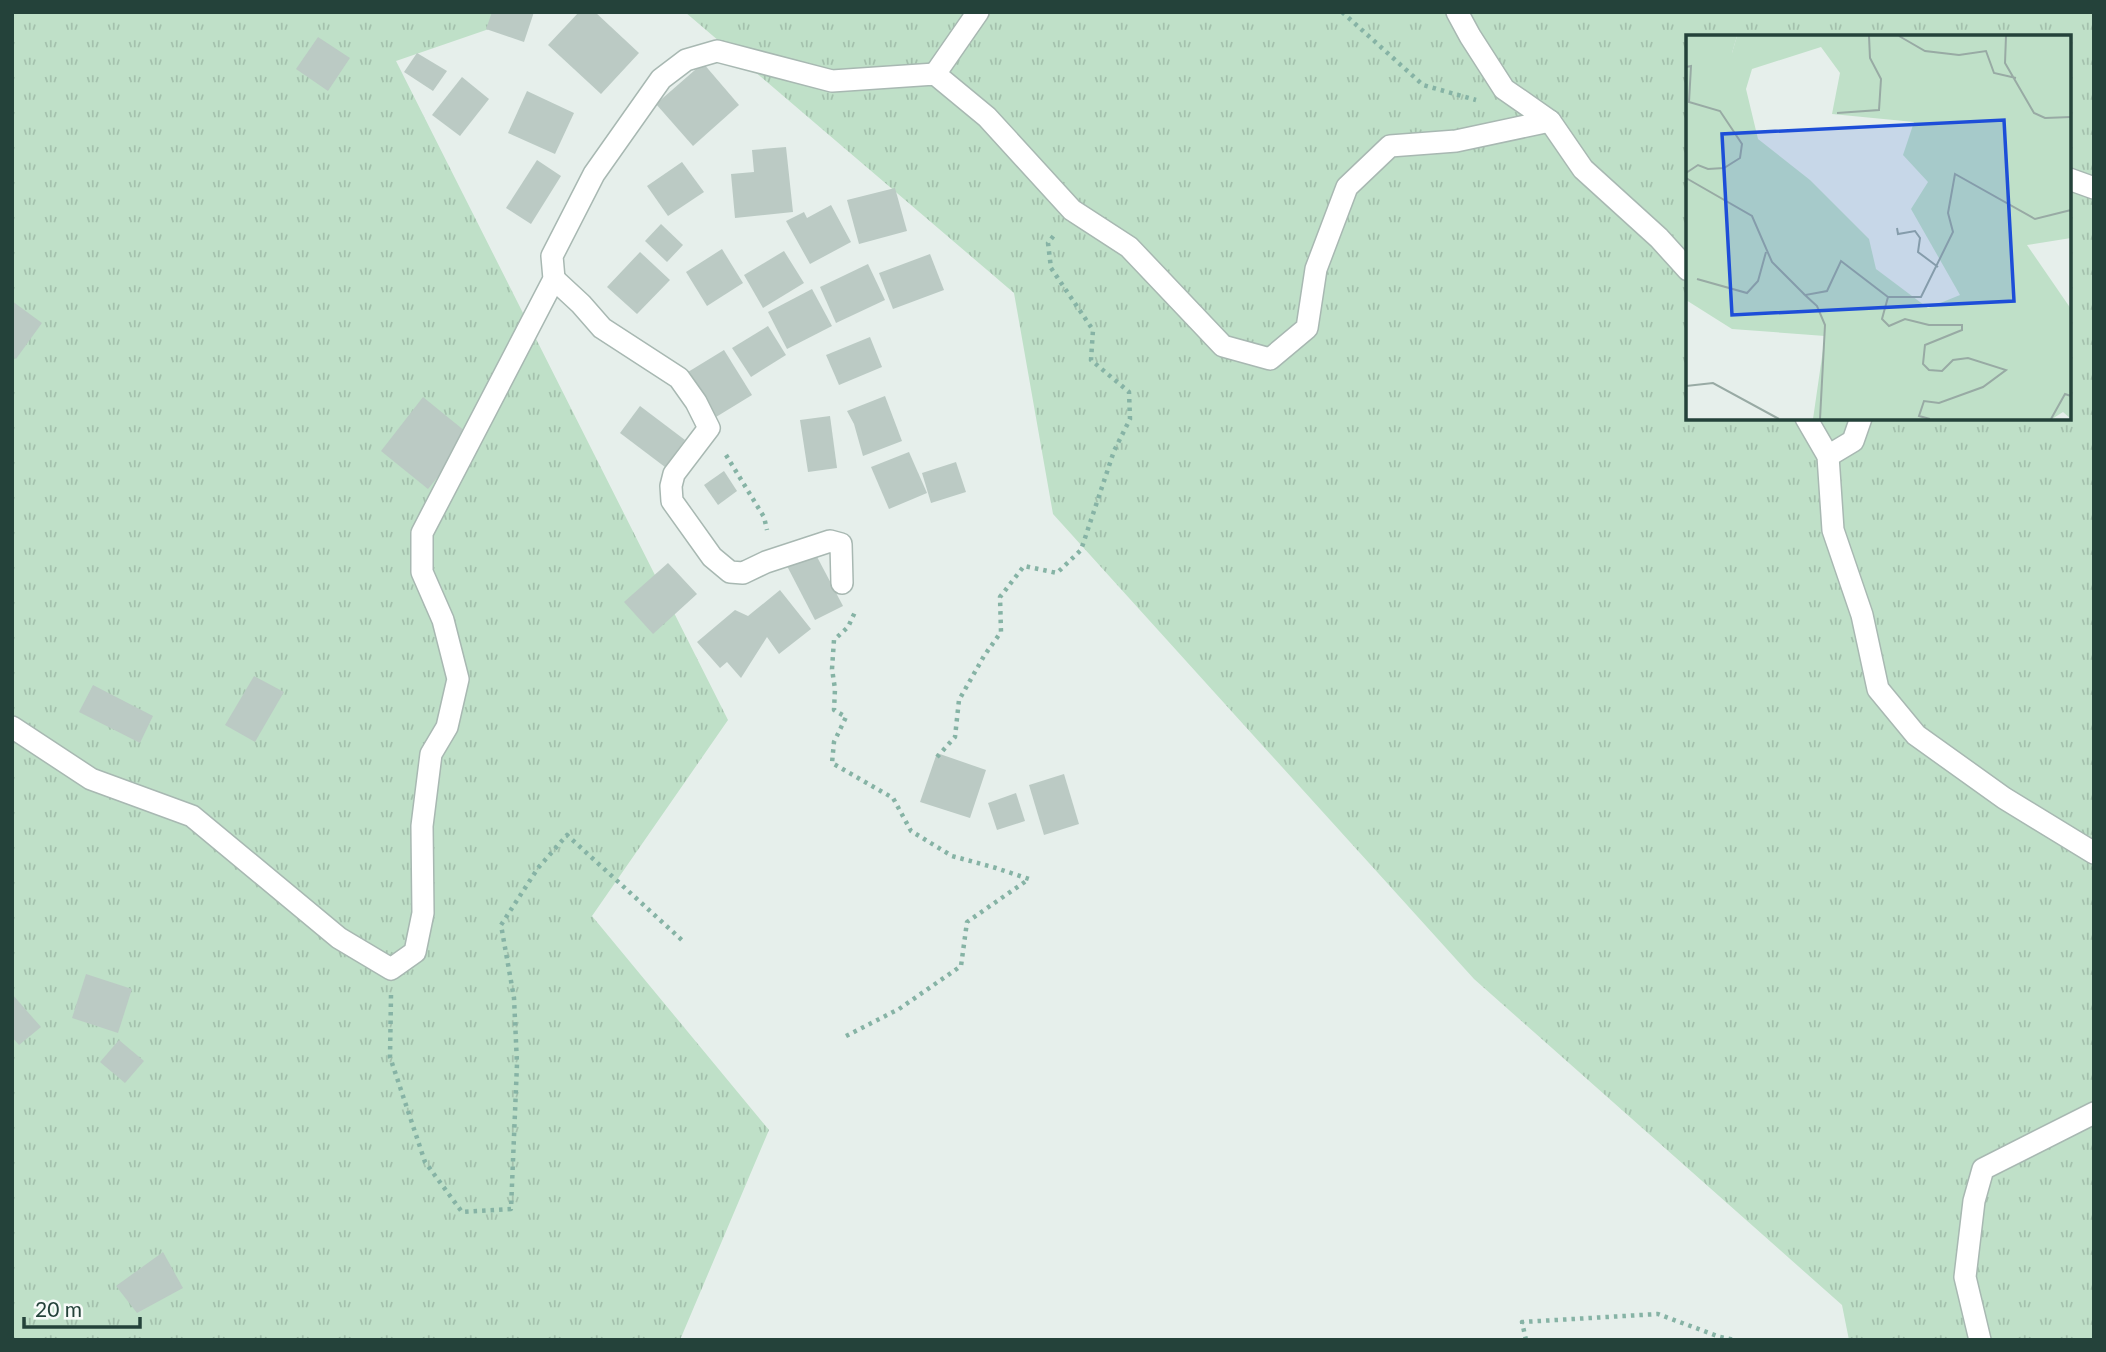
<svg xmlns="http://www.w3.org/2000/svg" width="2106" height="1352" font-family="Lato,sans-serif">
  <style>
    .grass { fill: url(#grass-tufts); fill-rule: evenodd }
    .building { fill: #bbcac4 }
    .lines { fill: none; stroke-linecap: round; stroke-linejoin: round }
    .minor-casing { stroke: #a8b8b2; stroke-width: 24 }
    .tertiary-casing { stroke: #a8b8b2; stroke-width: 24 }
    .path { stroke: #86b3a5; stroke-width: 4.5; stroke-dasharray: 3.5 5; stroke-linecap: butt }
    .minor { stroke: #fff; stroke-width: 21 }
    .tertiary { stroke: #fff; stroke-width: 21 }
    .inset-road { fill: none; stroke: #98aaa4; stroke-width: 2 }
    .view { fill: #1d4ed8; fill-opacity: 0.15; stroke: #1d4ed8; stroke-width: 3.5 }
    .inset-edge { fill: none; stroke: #24423a; stroke-width: 3.5 }
  </style>
  <defs>
    <pattern id="grass-tufts" width="24" height="20" patternUnits="userSpaceOnUse" patternTransform="scale(1.75)"><rect width="24" height="20" fill="#bfe0c8"/><path d="M3 7l-1-3M5 7V3M7 7l1-3M15 17l-1-3M17 17v-4M19 17l1-3" fill="none" stroke="#a4c1ad"/></pattern>
  </defs>
  <rect width="100%" height="100%" fill="#e6efeb"/>
  <!-- grass -->
  <g class="grass">
    <path d="M12,12H538L396,61L728,720L592,916L769,1130L680,1340H12Z"/>
    <path d="M685,12H2094V1340H1849L1842,1305L1474,979L1053,514L1014,293ZM1688,37H2069V418H1688Z"/>
  </g>
  <!-- building -->
  <g class="building">
    <path d="M492,12H534L524,42L486,29Z"/>
    <path d="M579,12H595L639,53L601,94L548,45Z"/>
    <path d="M318,37L350,58L328,91L296,69Z"/>
    <path d="M417,53L447,71L433,91L404,72Z"/>
    <path d="M703,63L739,105L693,146L656,104Z"/>
    <path d="M462,77L489,99L460,136L432,115Z"/>
    <path d="M527,91L574,113L555,154L508,133Z"/>
    <path d="M786,147L793,212L735,218L731,174L754,172L752,150Z"/>
    <path d="M537,160L561,176L531,224L506,208Z"/>
    <path d="M682,162L704,192L668,216L647,186Z"/>
    <path d="M895,188L907,231L859,244L847,200Z"/>
    <path d="M831,205L851,242L810,264L786,221L804,212L807,218Z"/>
    <path d="M661,224L683,245L667,262L645,241Z"/>
    <path d="M722,249L743,283L707,306L686,272Z"/>
    <path d="M784,251L804,283L763,308L744,275Z"/>
    <path d="M640,252L670,280L637,314L607,287Z"/>
    <path d="M930,254L944,290L893,309L879,273Z"/>
    <path d="M868,264L885,300L836,323L820,287Z"/>
    <path d="M812,289L832,326L787,349L768,312Z"/>
    <path d="M12,301L42,323L16,359L12,356Z"/>
    <path d="M768,326L786,355L751,377L732,348Z"/>
    <path d="M870,337L882,367L839,385L826,355Z"/>
    <path d="M724,350L752,395L716,417L688,372Z"/>
    <path d="M885,396L902,441L863,456L854,424L847,411Z"/>
    <path d="M423,397L471,436L428,489L381,451Z"/>
    <path d="M640,406L685,440L665,467L620,433Z"/>
    <path d="M830,416L837,468L808,472L800,420Z"/>
    <path d="M909,452L927,493L889,509L871,467Z"/>
    <path d="M956,462L966,492L931,503L922,473Z"/>
    <path d="M724,471L737,491L718,505L704,485Z"/>
    <path d="M815,553L843,606L815,620L787,566Z"/>
    <path d="M668,563L697,594L653,634L624,602Z"/>
    <path d="M780,590L811,629L779,654L767,637L741,678L727,662L720,668L697,642L735,610L748,616Z"/>
    <path d="M254,676L284,692L255,742L225,725Z"/>
    <path d="M93,685L153,716L140,743L79,712Z"/>
    <path d="M937,753L986,770L970,818L920,802Z"/>
    <path d="M1064,774L1079,824L1044,835L1029,785Z"/>
    <path d="M1016,793L1025,821L997,830L988,803Z"/>
    <path d="M86,974L132,989L118,1033L72,1018Z"/>
    <path d="M12,994L41,1027L19,1045L12,1037Z"/>
    <path d="M119,1040L144,1061L125,1083L100,1062Z"/>
    <path d="M163,1252L183,1288L137,1313L116,1286Z"/>
  </g>
  <g class="lines">
    <defs>
      <g id="minor">
        <path d="M1550,121L1583,169L1659,238L1688,270"/>
        <path d="M2069,179L2094,188"/>
        <path d="M554,279L581,304L602,328L679,378L696,402L709,428L674,474L671,486L672,501L712,557L730,572L743,573L766,562L830,541L841,544L842,583"/>
        <path d="M1806,418L1828,456L1833,530L1862,615L1878,689L1916,735L2004,798L2094,853"/>
        <path d="M1828,456L1853,441L1861,418"/>
        <path d="M1980,1340L1965,1277L1974,1201L1983,1169L2094,1113"/>
      </g>
      <g id="tertiary">
        <path d="M935,74L978,12"/>
        <path d="M12,727L91,779L192,816L339,938L391,969L415,952L423,913L422,826L431,754L447,727L458,679L443,620L422,572V533L554,279L552,256L594,174L661,79L686,60L717,51L832,81L935,74L987,117L1072,210L1129,247L1223,346L1270,359L1307,328L1316,269L1347,187L1390,146L1456,141L1550,121L1504,89L1470,36L1457,12"/>
      </g>
    </defs>
    <!-- minor casing -->
    <use href="#minor" class="minor-casing"/>
    <!-- tertiary casing -->
    <use href="#tertiary" class="tertiary-casing"/>
    <!-- path -->
    <g class="path">
      <path d="M1342,12L1423,85L1476,100"/>
      <path d="M726,455L764,517L767,530"/>
      <path d="M937,757L955,737L959,700L984,656L1001,632L1000,597L1024,566L1057,573L1081,550L1114,451L1130,419L1129,392L1091,360L1093,330L1051,268L1048,243L1055,234"/>
      <path d="M391,995L390,1057L425,1162L462,1212L511,1209L517,1064L514,998L501,925L538,868L567,835L684,942"/>
      <path d="M846,1036L899,1009L961,966L967,922L1029,879L996,868L952,856L911,831L893,798L832,763L834,742L846,717L834,710L835,689L832,669L834,640L848,627L856,610"/>
      <path d="M1526,1340L1522,1322L1658,1314L1720,1337L1734,1340"/>
    </g>
    <!-- minor -->
    <use href="#minor" class="minor"/>
    <!-- tertiary -->
    <use href="#tertiary" class="tertiary"/>
  </g>
  <!-- overview -->
  <g transform="translate(1686 35)">
    <rect width="385" height="385" fill="#e6efeb"/>
    <path d="M51,1H385V203L341,210L385,274V384L377,377L366,384H127L139,301L46,294L0,265V18H46ZM135,12L154,38L146,79L228,87L217,120L242,147L225,174L274,260L242,273L190,234L183,204L124,145L72,104L60,54L66,34Z" fill="#bfe0c8" fill-rule="evenodd"/>
    <path d="M0,1H51L46,18H0Z" fill="#bfe0c8"/>
    <path class="inset-road" d="M213,1L239,16L273,20L300,16L308,38L330,43M320,1L319,28L348,78L359,83L385,82M0,32L5,31L3,67L34,76L56,109L54,123L38,133L22,134L12,130L0,138M151,78L193,75L195,44L184,23L183,1M0,143L66,181L86,227L119,260M211,193L212,199L229,196L234,203L232,217L252,232M11,244L61,258L72,246L80,217M202,262L196,284L203,291L219,284L243,290H276V295L239,310L237,329L243,335L256,336L267,325L282,323L320,335L297,352L253,368L238,366L233,381L244,384M0,351L27,348L93,384M134,384L139,290L131,271L119,260L141,256L155,226L202,262H235L267,197L262,178L269,139L349,184L385,175M365,384L379,359L385,361"/>
    <path class="view" d="M318,85L328,266L46,280L36,99Z"/>
    <rect width="385" height="385" class="inset-edge"/>
  </g>
  <!-- border -->
  <rect width="2106" height="1352" fill="none" stroke="#24423a" stroke-width="28"/>
  <!-- scale -->
  <path d="M24 1317v10h116v-10" fill="none" stroke="#24423a" stroke-width="3.5"/>
  <text x="35" y="1317" font-size="21" fill="#24423a" stroke="#f7fbf9" stroke-width="5" paint-order="stroke">20 m</text>
</svg>
